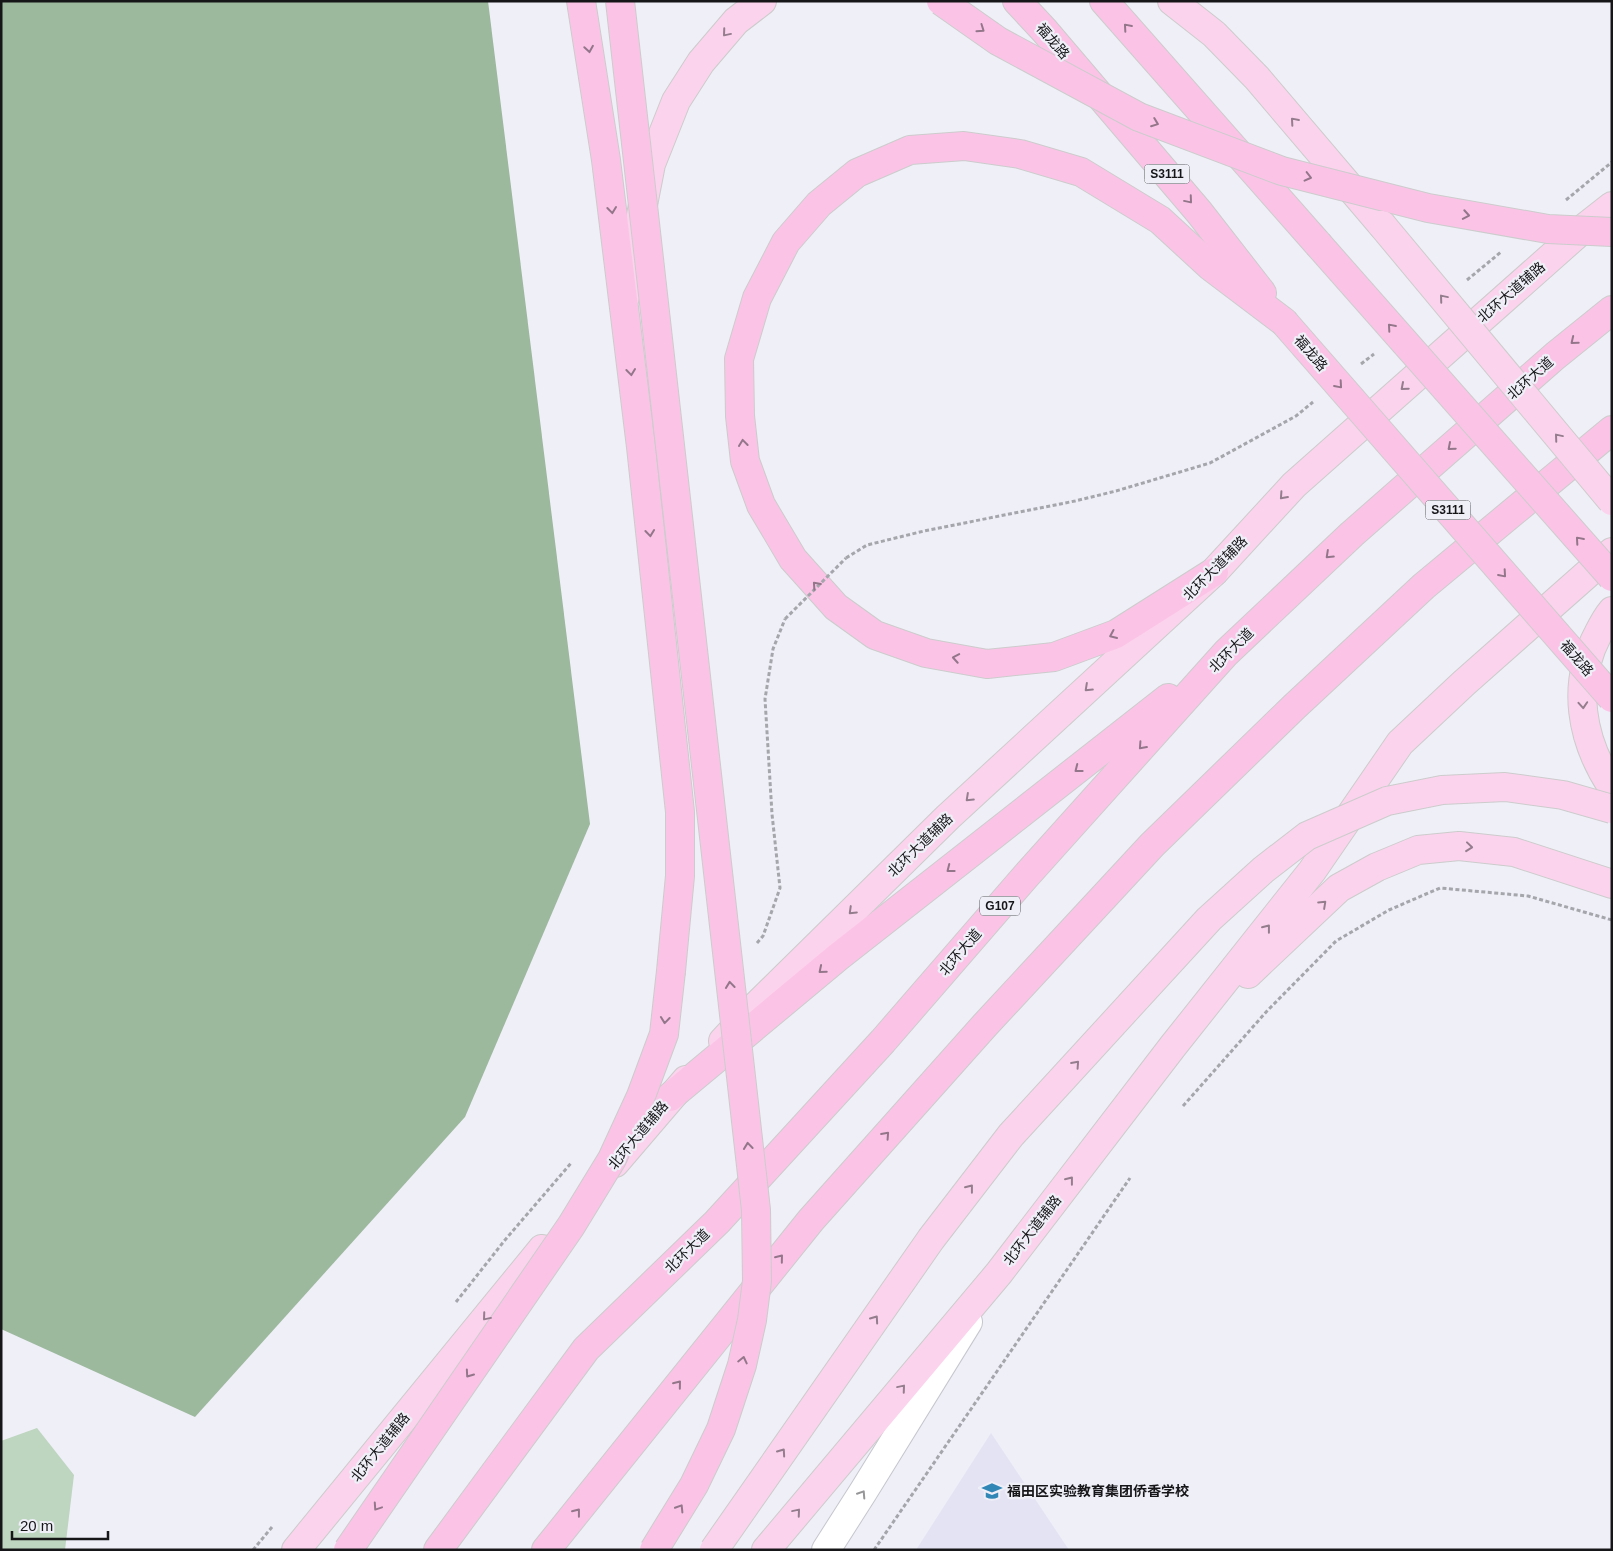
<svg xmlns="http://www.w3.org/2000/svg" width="1613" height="1551" font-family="Helvetica,'Noto Sans SC',sans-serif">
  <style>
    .built { fill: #e3e3f3 }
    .green { fill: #bed5bf }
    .forest { fill: #9cb89d }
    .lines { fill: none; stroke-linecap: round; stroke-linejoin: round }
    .tertiary-casing { stroke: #c6c6cf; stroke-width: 30 }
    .primary-casing { stroke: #ccc; stroke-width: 30 }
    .trunk-casing { stroke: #ccc; stroke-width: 30 }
    .path { stroke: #a5a5ac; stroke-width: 3; stroke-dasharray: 4 2.5; stroke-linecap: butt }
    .tertiary { stroke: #fff; stroke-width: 28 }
    .primary { stroke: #fcd3ed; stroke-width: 28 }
    .trunk { stroke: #fbc4e7; stroke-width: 28 }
    .primary-bridge-casing { stroke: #ccc; stroke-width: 30; stroke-linecap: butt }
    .trunk-bridge-casing { stroke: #ccc; stroke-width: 30; stroke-linecap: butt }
    .path-bridge { stroke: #a5a5ac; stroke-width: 3; stroke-dasharray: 4 2.5; stroke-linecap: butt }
    .primary-bridge { stroke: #fcd3ed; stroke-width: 28 }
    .trunk-bridge { stroke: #fbc4e7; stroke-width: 28 }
    .oneway { stroke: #94768a }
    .oneway2 { stroke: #947e8e }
    .oneway3 { stroke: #969698 }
    .labels { text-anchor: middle; stroke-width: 4.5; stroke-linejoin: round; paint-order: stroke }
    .shield { fill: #efeff8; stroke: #57575c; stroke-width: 1 }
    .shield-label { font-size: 12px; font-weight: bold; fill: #161619 }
    .street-label { font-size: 14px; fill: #161619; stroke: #efeff8 }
    .poi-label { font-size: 14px; font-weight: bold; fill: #161619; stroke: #efeff8; text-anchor: start }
  </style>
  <rect width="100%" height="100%" fill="#efeff8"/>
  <!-- built -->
  <path class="built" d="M991,1433L1069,1550H916Z"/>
  <!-- green -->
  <path class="green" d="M37,1428L74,1475L65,1550H1V1441Z"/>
  <!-- forest -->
  <path class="forest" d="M1,1H488L590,824L465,1117L195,1417L1,1329Z"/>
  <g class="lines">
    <defs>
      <path id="tertiary" d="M826,1550L863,1492L968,1322"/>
      <g id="primary">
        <path d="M1172,1L1214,34L1257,78L1382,225"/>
        <path d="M625,297L651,164L676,101L701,62L736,21L762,1"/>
        <path d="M1612,611C1606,618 1602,626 1598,634C1571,685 1581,740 1612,787"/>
        <path d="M1248,974L1339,888L1377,867L1418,850L1459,846L1514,852L1612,884"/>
        <path d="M723,1041L756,1006L948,817L1214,572L1294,485L1584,228L1612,206"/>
        <path d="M615,1163L686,1080"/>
        <path d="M296,1550L542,1249"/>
        <path d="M766,1550L999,1273L1173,1046L1312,871L1400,743L1464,683L1612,552"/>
      </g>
      <g id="trunk">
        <path d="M581,1L606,160L641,447L680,812V876L671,971"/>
        <path d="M1017,1L1044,30L1199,212L1262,293"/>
        <path d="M1104,1L1318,244"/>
        <path d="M1214,572L1116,634L1054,657L987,664L926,653L875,635L836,607L793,559L761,505L745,461L740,416L739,359L757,298L786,242L819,204L857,173L910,150L964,146L1020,154L1081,172L1160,220L1210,266L1284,322"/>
        <path d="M670,1097L838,957L1168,698"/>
        <path d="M438,1550L586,1349L717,1222L883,1041L1025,877L1226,653L1352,534L1555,356L1612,310"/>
        <path d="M546,1550L811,1220L985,1025L1152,845L1294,707L1424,586L1612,430"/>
      </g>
    </defs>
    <!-- tertiary casing -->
    <use href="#tertiary" class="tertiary-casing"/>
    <!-- primary casing -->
    <use href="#primary" class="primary-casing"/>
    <!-- trunk casing -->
    <use href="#trunk" class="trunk-casing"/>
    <!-- path -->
    <g class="path">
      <path d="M1566,200L1612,162"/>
      <path d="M1467,280L1501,252"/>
      <path d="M1361,364L1374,354"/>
      <path d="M846,558L867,545L924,531L1075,501L1116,491L1210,463L1296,416L1313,402"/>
      <path d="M757,943L763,936L780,888L772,814L765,699L773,649L785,619"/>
      <path d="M1183,1106L1267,1011L1336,941L1389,910L1440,888L1528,896L1612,920"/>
      <path d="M456,1302L505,1240L572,1162"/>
      <path d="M253,1550L272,1527"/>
      <path d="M874,1550L1130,1178"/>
    </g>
    <!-- tertiary -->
    <use href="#tertiary" class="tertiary"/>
    <!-- primary -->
    <use href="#primary" class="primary"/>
    <!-- trunk -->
    <use href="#trunk" class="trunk"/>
    <defs>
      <g id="primary-bridge">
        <path d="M1382,225L1612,501"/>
        <path d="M714,1550L931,1239L1011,1135L1209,919L1263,870L1307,836L1387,801L1442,790L1505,787L1563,795L1612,809"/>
      </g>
      <g id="trunk-bridge">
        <path d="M620,1L756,1210L757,1281L752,1320L742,1365L721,1429L694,1485L654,1550"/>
        <path d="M941,1L998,41L1139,117L1282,171L1428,208L1548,229L1612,232"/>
        <path d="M1318,244L1612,577"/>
        <path d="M1284,322L1612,698"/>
        <path d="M348,1550L571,1226L612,1159L641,1096L664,1034L671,971"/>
      </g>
    </defs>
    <!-- primary-bridge casing -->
    <use href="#primary-bridge" class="primary-bridge-casing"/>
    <!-- trunk-bridge casing -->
    <use href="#trunk-bridge" class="trunk-bridge-casing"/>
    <!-- path-bridge -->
    <path class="path-bridge" d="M785,619L846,558"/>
    <!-- primary-bridge -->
    <use href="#primary-bridge" class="primary-bridge"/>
    <!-- trunk-bridge -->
    <use href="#trunk-bridge" class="trunk-bridge"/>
  </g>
  <!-- one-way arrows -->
  <defs><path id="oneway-chevron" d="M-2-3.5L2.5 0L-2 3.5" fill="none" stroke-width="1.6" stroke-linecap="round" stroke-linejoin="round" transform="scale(1.25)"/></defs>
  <g class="oneway">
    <use href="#oneway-chevron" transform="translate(1127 27) rotate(-131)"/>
    <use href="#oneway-chevron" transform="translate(981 29) rotate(35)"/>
    <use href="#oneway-chevron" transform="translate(589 49) rotate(81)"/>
    <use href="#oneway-chevron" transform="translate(1155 123) rotate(21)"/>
    <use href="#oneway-chevron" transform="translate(1308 177) rotate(14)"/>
    <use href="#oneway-chevron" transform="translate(1189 200) rotate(50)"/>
    <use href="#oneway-chevron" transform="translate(612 210) rotate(83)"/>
    <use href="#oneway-chevron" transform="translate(1466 215) rotate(10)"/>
    <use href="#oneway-chevron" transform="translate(1391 327) rotate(-131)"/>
    <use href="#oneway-chevron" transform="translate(1574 341) rotate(141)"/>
    <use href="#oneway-chevron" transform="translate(631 372) rotate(83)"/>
    <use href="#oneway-chevron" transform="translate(1339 385) rotate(49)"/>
    <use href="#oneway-chevron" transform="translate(743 443) rotate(-97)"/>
    <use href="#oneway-chevron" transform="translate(1451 447) rotate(139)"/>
    <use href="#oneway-chevron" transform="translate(650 533) rotate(84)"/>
    <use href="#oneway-chevron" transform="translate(1579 540) rotate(-131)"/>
    <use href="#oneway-chevron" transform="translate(1329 555) rotate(137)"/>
    <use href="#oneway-chevron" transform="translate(1503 574) rotate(49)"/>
    <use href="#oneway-chevron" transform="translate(816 585) rotate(-132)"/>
    <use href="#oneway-chevron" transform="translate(1113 635) rotate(156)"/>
    <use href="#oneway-chevron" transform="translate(956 658) rotate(-170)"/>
    <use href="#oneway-chevron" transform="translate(1142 746) rotate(132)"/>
    <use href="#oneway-chevron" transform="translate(1078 769) rotate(142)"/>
    <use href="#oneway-chevron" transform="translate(950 869) rotate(142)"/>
    <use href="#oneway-chevron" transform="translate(822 970) rotate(140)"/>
    <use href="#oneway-chevron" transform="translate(730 985) rotate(-96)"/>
    <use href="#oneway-chevron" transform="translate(665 1020) rotate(96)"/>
    <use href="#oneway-chevron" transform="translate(886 1135) rotate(-48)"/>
    <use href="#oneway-chevron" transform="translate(748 1146) rotate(-96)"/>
    <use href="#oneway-chevron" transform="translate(780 1258) rotate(-51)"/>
    <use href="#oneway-chevron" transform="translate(743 1360) rotate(-77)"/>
    <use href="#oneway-chevron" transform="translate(469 1374) rotate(125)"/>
    <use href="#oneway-chevron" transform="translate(678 1384) rotate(-51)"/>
    <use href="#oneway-chevron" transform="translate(377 1507) rotate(124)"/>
    <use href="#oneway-chevron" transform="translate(680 1508) rotate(-58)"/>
    <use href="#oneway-chevron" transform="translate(577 1512) rotate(-52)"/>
  </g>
  <g class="oneway2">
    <use href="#oneway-chevron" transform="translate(726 33) rotate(130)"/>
    <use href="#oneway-chevron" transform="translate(1294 121) rotate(-131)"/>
    <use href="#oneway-chevron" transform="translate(1443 298) rotate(-130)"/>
    <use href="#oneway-chevron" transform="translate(1404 387) rotate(139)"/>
    <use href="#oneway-chevron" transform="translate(1558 437) rotate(-130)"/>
    <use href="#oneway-chevron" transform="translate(1283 496) rotate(132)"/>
    <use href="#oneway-chevron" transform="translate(1088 688) rotate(137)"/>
    <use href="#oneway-chevron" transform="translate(1583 705) rotate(86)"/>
    <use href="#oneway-chevron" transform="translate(969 798) rotate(137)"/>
    <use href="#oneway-chevron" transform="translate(1469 847) rotate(6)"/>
    <use href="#oneway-chevron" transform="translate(1323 904) rotate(-43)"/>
    <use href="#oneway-chevron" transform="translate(852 911) rotate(136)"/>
    <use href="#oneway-chevron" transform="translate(1267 928) rotate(-52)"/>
    <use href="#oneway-chevron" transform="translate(1076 1064) rotate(-48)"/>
    <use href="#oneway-chevron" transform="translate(1070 1180) rotate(-52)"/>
    <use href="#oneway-chevron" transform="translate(970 1188) rotate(-52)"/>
    <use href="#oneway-chevron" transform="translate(486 1317) rotate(130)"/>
    <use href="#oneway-chevron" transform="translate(875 1319) rotate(-55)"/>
    <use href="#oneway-chevron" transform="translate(902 1388) rotate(-50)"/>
    <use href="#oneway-chevron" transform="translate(782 1452) rotate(-55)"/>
    <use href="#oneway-chevron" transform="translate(797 1512) rotate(-50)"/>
  </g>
  <use class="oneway3" href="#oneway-chevron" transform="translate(862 1494) rotate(-57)"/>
  <!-- icons -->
  <defs>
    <symbol id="school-bare" viewBox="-9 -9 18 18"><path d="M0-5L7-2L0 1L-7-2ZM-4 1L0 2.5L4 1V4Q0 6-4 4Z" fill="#3188b7" stroke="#efeff8" stroke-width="2.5" paint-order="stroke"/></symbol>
  </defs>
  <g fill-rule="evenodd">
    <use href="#school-bare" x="978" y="1477" width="28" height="28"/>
  </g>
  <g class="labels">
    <!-- shield labels -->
    <g class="shield">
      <rect x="1144.5" y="164.5" width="45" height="19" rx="4"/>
      <rect x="1425.5" y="500.5" width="45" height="19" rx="4"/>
      <rect x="980" y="896.5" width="40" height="19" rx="4"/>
    </g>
    <g class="shield-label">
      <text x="1167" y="178">S3111</text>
      <text x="1448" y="514">S3111</text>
      <text x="1000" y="910">G107</text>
    </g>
    <!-- street labels -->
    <g class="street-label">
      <text transform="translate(1053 41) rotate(49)" y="5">福龙路</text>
      <text transform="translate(1511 292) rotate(-41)" y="5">北环大道辅路</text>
      <text transform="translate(1311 353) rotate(49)" y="5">福龙路</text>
      <text transform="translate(1530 378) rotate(-41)" y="5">北环大道</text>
      <text transform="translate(1215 568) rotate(-45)" y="5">北环大道辅路</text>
      <text transform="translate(1231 650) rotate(-45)" y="5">北环大道</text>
      <text transform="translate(1577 658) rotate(49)" y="5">福龙路</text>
      <text transform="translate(920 845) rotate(-44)" y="5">北环大道辅路</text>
      <text transform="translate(960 952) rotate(-49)" y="5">北环大道</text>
      <text transform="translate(638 1135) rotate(-50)" y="5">北环大道辅路</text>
      <text transform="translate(1032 1230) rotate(-52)" y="5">北环大道辅路</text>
      <text transform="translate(687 1251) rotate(-44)" y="5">北环大道</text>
      <text transform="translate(380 1447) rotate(-51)" y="5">北环大道辅路</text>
    </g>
    <!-- poi labels -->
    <g class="poi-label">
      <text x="1007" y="1496">福田区实验教育集团侨香学校</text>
    </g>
  </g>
  <!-- border -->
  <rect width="1613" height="1551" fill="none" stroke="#161619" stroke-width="5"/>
  <!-- scale -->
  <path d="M12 1531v8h96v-8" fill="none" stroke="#161619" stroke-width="2.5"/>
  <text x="20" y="1531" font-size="15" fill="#161619" stroke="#efeff8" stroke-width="4" paint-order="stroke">20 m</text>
</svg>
